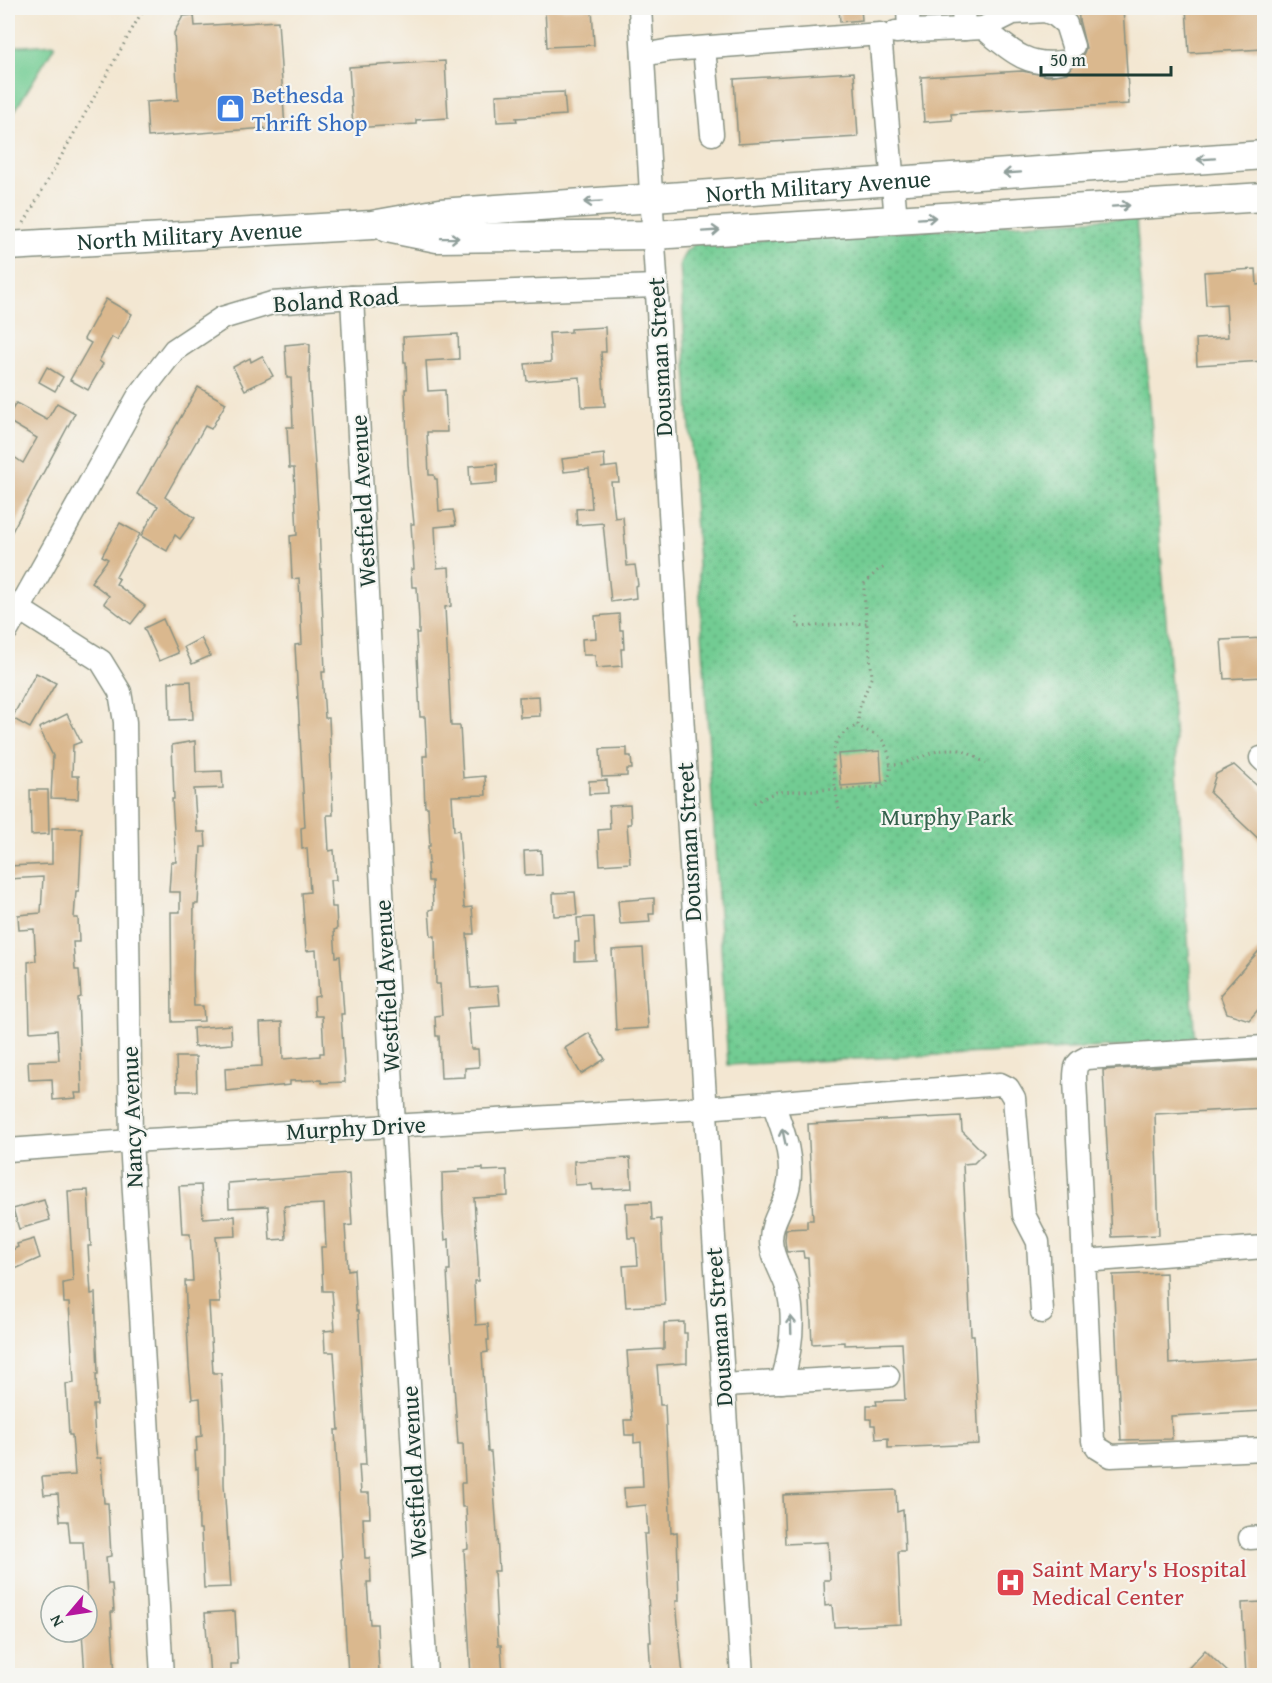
<svg xmlns="http://www.w3.org/2000/svg" width="1272" height="1683" font-family="'Gentium Book Plus',serif">
  <style>
    .grass { fill: #72cc93; stroke: #488464; stroke-width: 1.5 }
    .park { fill: url(#park-dots); stroke: #488464; stroke-width: 1.5 }
    .building { fill: #dab88e }
    .lines { fill: none; stroke-linecap: round; stroke-linejoin: round }
    .minor-casing { stroke: #899283; stroke-width: 25 }
    .major-casing { stroke: #899283; stroke-width: 31 }
    .path { stroke: #899283; stroke-width: 3; stroke-dasharray: 1.5 4.5; stroke-linecap: butt }
    .minor { stroke: #fff; stroke-width: 22 }
    .major { stroke: #fff; stroke-width: 28 }
    .oneway { stroke: #8f9e9a }
    .labels { text-anchor: middle; stroke-width: 4.5; stroke-linejoin: round; paint-order: stroke }
    .shop-label { font-size: 24px; fill: #366cbe; stroke: #f6f6f2; text-anchor: start }
    .street-label { font-size: 24px; fill: #1f3d34; stroke: #f6f6f2 }
    .park-label { font-size: 24px; fill: #34614c; stroke: #f6f6f2 }
    .health-label { font-size: 24px; fill: #be3a42; stroke: #f6f6f2; text-anchor: start }
  </style>
  <defs>
    <pattern id="park-dots" width="8" height="8" patternUnits="userSpaceOnUse" patternTransform="scale(1.5)"><rect width="8" height="8" fill="#72cc93"/><path d="M2 2h.1M6 6h.1" fill="none" stroke="#5da779" stroke-width="1.8" stroke-linecap="round"/></pattern>
  </defs>
  <rect width="100%" height="100%" fill="#f6f6f2"/>
  <filter id="ink" filterUnits="userSpaceOnUse"><feTurbulence type="fractalNoise" baseFrequency=".0167" numOctaves="2"/><feDisplacementMap in="SourceGraphic" scale="12" xChannelSelector="R" yChannelSelector="G"/><feConvolveMatrix kernelMatrix="1 2 1 2 8 2 1 2 1" color-interpolation-filters="sRGB"/></filter>
  <filter id="wash" filterUnits="userSpaceOnUse"><feTurbulence type="fractalNoise" baseFrequency=".008" numOctaves="4" result="noise"/><feDisplacementMap in="SourceGraphic" scale="24" xChannelSelector="R" yChannelSelector="G"/><feGaussianBlur stdDeviation="1.35" result="paint"/><feColorMatrix in="noise" values="0 0 0 0 0 0 0 0 0 0 0 0 0 0 0 0 0 1.4 0 .05"/><feComposite in="paint" operator="in"/></filter>
  <g filter="url(#wash)">
    <rect width="100%" height="100%" fill="#f3e7d2"/>
    <!-- grass -->
    <path class="grass" d="M55,44V45L8,122V47Z"/>
    <!-- park -->
    <path class="park" d="M1136,217L1175,741L1195,1043L728,1065L680,263L686,251L694,244Z"/>
    <g id="blocks">
      <!-- building -->
      <g class="building">
        <path d="M592,8L594,45L547,47L545,9Z"/>
        <path d="M839,8H861L862,20L840,22Z"/>
        <path d="M1078,8H1123L1129,104L951,114L952,120L924,122L921,77L1022,71L1048,76L1068,73L1072,67L1073,59L1083,55L1086,48L1079,20Z"/>
        <path d="M1186,8H1264V49L1189,53Z"/>
        <path d="M194,15L195,26L278,21L285,129L265,130V128L148,137L146,102L178,100L174,33L183,16Z"/>
        <path d="M445,61L448,118L416,120V124L353,128L349,67Z"/>
        <path d="M854,72L858,137L738,144L734,79Z"/>
        <path d="M564,92L566,115L516,118L517,121L497,122L496,95Z"/>
        <path d="M1256,269L1257,285L1264,284V361L1197,365L1196,339L1228,337L1226,304L1206,305L1204,272Z"/>
        <path d="M106,299L132,314L117,340L112,337L99,361L103,364L88,390L70,380L91,343L84,339Z"/>
        <path d="M605,327L606,352H601L605,406L582,407L580,377L527,381L525,364L551,362L549,333L571,332V329Z"/>
        <path d="M458,334L459,359L426,361L428,391L445,390L447,432H427L429,475H434L435,479H437L439,511L453,510L456,525L435,527L437,568L449,567L451,606L445,607L451,726H460L463,778L485,776L486,795L452,796L454,831L459,830L464,908L472,907L474,934H467L471,988L498,986L500,1005L468,1007L471,1049H478L479,1067L465,1068V1077L441,1078L439,1036H436L435,1016L442,1015L440,984H436L435,936H431L429,910L433,909L432,881H428L427,864H429L428,846H430L428,807H425L423,756H427L425,717H420L416,633H419V620L417,587H412L411,569H414L411,524H414L408,464L405,389H407L406,362H404L403,337Z"/>
        <path d="M306,343L310,345L309,377L319,524L325,672H322L325,718H329L333,815H327L329,851L334,850L336,880H330L332,907H336L337,929L334,930L336,957L340,956L344,1014H341L345,1082L322,1083L321,1080L290,1081V1085L226,1091L225,1068L262,1066L260,1023L282,1022L283,1059L320,1056V1053H324L322,1016H315L314,997L319,996L316,950L306,951L302,893L310,892L307,848L302,849L301,828L305,827L295,645L302,644L299,578L292,579L290,536L297,535L294,468H289L287,427H293L291,378H287L285,345Z"/>
        <path d="M262,356L273,376L245,390L233,367L250,358L251,362Z"/>
        <path d="M47,367L63,377L55,391L39,382Z"/>
        <path d="M198,387L226,403L211,429L205,426L165,497L195,518L180,539L175,535L167,551L141,536L158,506L137,494Z"/>
        <path d="M16,403L47,420L57,403L75,413L8,539V453L23,463L37,438L8,421V417Z"/>
        <path d="M604,454L605,467L601,468L617,466L619,482H611L615,518L623,517L627,566L635,565L638,585L635,586L636,598L611,602L603,523L577,525L576,509L592,508L589,469L564,472L562,459Z"/>
        <path d="M497,464V483L470,485L469,466Z"/>
        <path d="M120,523L140,534L116,577L119,579L116,584L145,606L131,624L104,603L109,596L91,582L108,559L102,556Z"/>
        <path d="M619,614L620,630H623L624,649H621L622,666L596,668L595,655H583L582,639L596,638L595,616Z"/>
        <path d="M163,619L178,653L159,661L144,628Z"/>
        <path d="M201,638L210,656L192,664L184,647Z"/>
        <path d="M1264,638V677L1224,679L1221,640Z"/>
        <path d="M36,673L56,683L30,728L12,718Z"/>
        <path d="M191,681L193,719L170,720L169,682Z"/>
        <path d="M539,696L540,716L520,717L519,697Z"/>
        <path d="M67,714L81,742L73,745L72,776H79L78,799L51,798L53,756L39,728Z"/>
        <path d="M195,741L196,772L222,771L223,788L194,789L197,832H205L206,847H201L198,904H194L193,974L194,1006H203L204,1021L172,1022L171,912H180V892H169L171,862H176L172,799H174L172,745Z"/>
        <path d="M627,748V756H631L632,769H627V776L602,777L600,749Z"/>
        <path d="M880,751L882,783L841,786L838,754Z"/>
        <path d="M1234,765L1264,792V844L1210,793L1216,774Z"/>
        <path d="M607,780L608,793L589,794V781Z"/>
        <path d="M30,790H48L49,834L31,835Z"/>
        <path d="M630,805L631,824H627L630,863L600,865L598,830L610,829L609,806Z"/>
        <path d="M52,828H82L79,891H76L74,918H78L79,942H73L75,970H79L81,997L78,998L82,1093H75L76,1098L53,1100L52,1079L29,1080L28,1061L59,1060L57,1030L30,1032L28,962L36,961L34,929L19,930L18,915L41,913L43,877L8,879V866L52,864Z"/>
        <path d="M541,850L542,875L525,876L524,851Z"/>
        <path d="M575,892L577,915L554,916L553,893Z"/>
        <path d="M654,898V914H649L650,922L620,924L618,901Z"/>
        <path d="M594,917L596,960L575,961V942H579L577,918Z"/>
        <path d="M1264,945V1003L1249,1020L1227,1013L1220,995Z"/>
        <path d="M643,948L648,1028L616,1030L612,950Z"/>
        <path d="M231,1025L232,1044L194,1047L193,1028Z"/>
        <path d="M589,1033L605,1059L581,1074L565,1048Z"/>
        <path d="M176,1057H196L197,1091H177Z"/>
        <path d="M1264,1060V1108L1155,1114L1159,1235L1112,1237L1103,1070Z"/>
        <path d="M961,1116L962,1131L984,1153L974,1163L963,1164L971,1335H974L979,1444L888,1448V1438L876,1439L875,1425H871V1419H867V1405H877L876,1401L905,1400L902,1343L844,1345V1342L812,1344L808,1258H804L803,1251L787,1252L786,1249L785,1240L786,1229L807,1228V1220H813L808,1124Z"/>
        <path d="M630,1158L632,1188L593,1190L592,1184L575,1185L574,1161Z"/>
        <path d="M483,1168V1171L507,1170L508,1196L474,1198L478,1263V1281H474L476,1325L488,1324L489,1340H487L488,1352L482,1353L488,1452H491L496,1518L499,1571H494L498,1645H501L503,1676H471L464,1550L468,1549L466,1507H462L461,1483H465L463,1444H458L450,1326L447,1270H450L449,1239L445,1240L443,1214L442,1173L460,1172L459,1169Z"/>
        <path d="M349,1174L352,1225L345,1226L348,1270L354,1269L356,1311H358L366,1465H359L361,1493H369L370,1518H363L365,1558H370L371,1582H367L370,1624H377L379,1672L348,1674L341,1559H342L335,1430H339L334,1352H325L324,1331L335,1330L332,1291H323L321,1247H326L324,1204L284,1206L286,1239L270,1240L268,1206L229,1208L228,1183Z"/>
        <path d="M201,1185L203,1218L235,1216L236,1236L216,1237L220,1303H209L213,1373H221L224,1427V1484L231,1587L204,1588L201,1529H199L198,1468L196,1469L195,1451H197L196,1437L202,1436L200,1398L192,1399L189,1367L185,1281H193L190,1234H182L179,1186Z"/>
        <path d="M88,1190L91,1246H88L91,1294L95,1293L98,1374H96L97,1405H93L95,1441L97,1458H101L104,1503H108L111,1556L106,1557L108,1584H112L114,1612H111L115,1676H85L82,1632H87V1624H89L83,1542H70L68,1521H60L58,1494L44,1495L42,1477L75,1475L72,1435H69L66,1384L74,1383L69,1303H64L63,1283L73,1281L68,1191Z"/>
        <path d="M44,1200L50,1220L19,1229L13,1209Z"/>
        <path d="M651,1202L652,1220L661,1219L665,1305L626,1307L623,1266L638,1265L636,1238H628L626,1203Z"/>
        <path d="M34,1239L40,1258L8,1272V1252L18,1247L17,1244Z"/>
        <path d="M1166,1273L1169,1364L1264,1358V1411L1171,1416L1172,1439L1121,1440L1113,1275Z"/>
        <path d="M684,1322V1333H687V1363L657,1365L660,1405H665L671,1533L677,1532L679,1601H676L683,1676H651L649,1642H651L644,1534H648L646,1505L625,1507L624,1488L643,1487L641,1442L634,1443V1435H625L624,1420H632L627,1351L664,1349V1323Z"/>
        <path d="M896,1490L897,1512L903,1510L905,1551H898L901,1624L834,1627L832,1605L825,1606L824,1580H830L828,1542L785,1544L783,1495Z"/>
        <path d="M1263,1602L1264,1617V1676H1246L1242,1603Z"/>
        <path d="M235,1611L238,1664H231V1676H210L205,1613Z"/>
        <path d="M1205,1650L1215,1660L1232,1676H1181Z"/>
      </g>
    </g>
  </g>
  <g filter="url(#ink)">
    <use href="#blocks" fill-opacity="0" stroke="#899283" stroke-width="1.5"/>
    <g class="lines">
      <defs>
        <g id="minor">
          <path d="M640,8L703,1066L742,1676"/>
          <path d="M983,28C1008,48 1025,67 1060,62"/>
          <path d="M964,29L983,28L1013,13L1045,11L1055,15L1066,24L1073,46"/>
          <path d="M909,31L964,29L963,8"/>
          <path d="M896,32L909,31L908,8"/>
          <path d="M704,48L712,134"/>
          <path d="M643,55L671,50L880,34L896,220"/>
          <path d="M352,297L394,1126L426,1676"/>
          <path d="M19,609L101,661L120,692L125,722L131,1141L162,1676"/>
          <path d="M8,629L138,397L174,350L222,318L272,303L352,297L656,286"/>
          <path d="M1261,758L1264,761"/>
          <path d="M1264,1047L1086,1058C1075,1063 1075,1068 1075,1079L1093,1441L1098,1448L1111,1456L1264,1449"/>
          <path d="M773,1103C783,1130 796,1163 787,1192C782,1209 771,1222 771,1240C771,1257 784,1275 788,1291C796,1320 790,1354 782,1382"/>
          <path d="M8,1150L131,1141L705,1108L1000,1084L1008,1088L1014,1098L1024,1215L1038,1242L1042,1312"/>
          <path d="M1084,1261L1264,1247"/>
          <path d="M723,1385L888,1376"/>
          <path d="M1250,1538L1264,1537"/>
        </g>
        <g id="major">
          <path d="M387,228L437,238L653,235L1264,197"/>
          <path id="s1" d="M8,246L372,225L440,213L1264,155"/>
        </g>
      </defs>
      <!-- minor casing -->
      <use href="#minor" class="minor-casing"/>
      <!-- major casing -->
      <use href="#major" class="major-casing"/>
      <!-- path -->
      <g class="path">
        <path d="M24,223L144,8"/>
        <path d="M797,617V627L867,623"/>
        <path d="M889,765C914,765 937,744 960,750C968,752 978,759 986,763"/>
        <path d="M754,803L776,792L881,787C895,780 891,752 883,741C877,733 865,732 858,725L859,709L872,676L864,595V584L877,571L885,567"/>
        <path d="M839,809C836,792 829,758 836,743C840,734 850,729 858,725"/>
      </g>
      <!-- minor -->
      <use href="#minor" class="minor"/>
      <!-- major -->
      <use href="#major" class="major"/>
    </g>
    <!-- one-way arrows -->
    <defs><path id="oneway-shaft" d="M-6 0H5M1.5-3L5.5 0L1.5 3" fill="none" stroke-width="1.6" stroke-linecap="round" stroke-linejoin="round" transform="scale(1.5)"/></defs>
    <g class="oneway">
      <use href="#oneway-shaft" transform="translate(1206 159) rotate(176)"/>
      <use href="#oneway-shaft" transform="translate(1012 173) rotate(176)"/>
      <use href="#oneway-shaft" transform="translate(593 202) rotate(176)"/>
      <use href="#oneway-shaft" transform="translate(1121 206) rotate(-4)"/>
      <use href="#oneway-shaft" transform="translate(927 218) rotate(-4)"/>
      <use href="#oneway-shaft" transform="translate(711 231) rotate(-4)"/>
      <use href="#oneway-shaft" transform="translate(450 238) rotate(-1)"/>
      <use href="#oneway-shaft" transform="translate(784 1137) rotate(-102)"/>
      <use href="#oneway-shaft" transform="translate(791 1325) rotate(-92)"/>
    </g>
  </g>
  <!-- icons -->
  <defs>
    <symbol id="shop-square" viewBox="-11 -11 22 22"><rect x="-9" y="-9" width="18" height="18" rx="4" fill="#3f7fe0" stroke="#f6f6f2"/><path d="M-5-2.5h2.3a2.7 3.5 0 0 1 5.4 0H5L5.5 6h-11ZM-1.5-2.5h3a1.5 2.3 0 0 0-3 0Z" fill="#fff"/></symbol>
    <symbol id="hospital-square" viewBox="-11 -11 22 22"><rect x="-9" y="-9" width="18" height="18" rx="4" fill="#e0444e" stroke="#f6f6f2"/><path d="M-5-5h3v3.5h4V-5h3V5h-3V1.5h-4V5h-3Z" fill="#fff"/></symbol>
  </defs>
  <g fill-rule="evenodd">
    <use href="#shop-square" x="214" y="92" width="33" height="33"/>
    <use href="#hospital-square" x="994" y="1566" width="33" height="33"/>
  </g>
  <g class="labels">
    <!-- shop labels -->
    <g class="shop-label">
      <text x="252" y="103">Bethesda<tspan x="252" dy="28">Thrift Shop</tspan></text>
    </g>
    <!-- street labels -->
    <g class="street-label">
      <text dy="8" stroke="none"><textPath href="#s1" startOffset="813">North Military Avenue</textPath></text>
      <text dy="8" stroke="none"><textPath href="#s1" startOffset="182">North Military Avenue</textPath></text>
      <text transform="translate(336 300) rotate(-4)" y="8">Boland Road</text>
      <text transform="translate(660 357) rotate(-93)" y="8">Dousman Street</text>
      <text transform="translate(363 501) rotate(-93)" y="8">Westfield Avenue</text>
      <text transform="translate(689 842) rotate(-93)" y="8">Dousman Street</text>
      <text transform="translate(387 986) rotate(-93)" y="8">Westfield Avenue</text>
      <text transform="translate(132 1117) rotate(-92)" y="8">Nancy Avenue</text>
      <text transform="translate(356 1128) rotate(-3)" y="8">Murphy Drive</text>
      <text transform="translate(719 1327) rotate(-94)" y="8">Dousman Street</text>
      <text transform="translate(414 1472) rotate(-93)" y="8">Westfield Avenue</text>
    </g>
    <!-- park labels -->
    <g class="park-label">
      <text x="947" y="825">Murphy Park</text>
    </g>
    <!-- health labels -->
    <g class="health-label">
      <text x="1032" y="1577">Saint Mary's Hospital<tspan x="1032" dy="28">Medical Center</tspan></text>
    </g>
  </g>
  <!-- margin -->
  <rect width="1272" height="1683" fill="none" stroke="#f6f6f2" stroke-width="30"/>
  <!-- north arrow -->
  <g transform="translate(69 1614) rotate(241)"><circle r="28" fill="#f6f6f2" stroke="#a0aca6" stroke-width="1.5"/>
  <path d="M0-4.5L10 22L0 15L-10 22Z" fill="#b5179e"/>
  <text y="-9" font-size="16" font-weight="bold" text-anchor="middle" fill="#1f3d34">N</text>
  </g>
  <!-- scale -->
  <path d="M1041 66v9h130v-9" fill="none" stroke="#1f3d34" stroke-width="3"/>
  <text x="1050" y="66" font-size="18" fill="#1f3d34" stroke="#f6f6f2" stroke-width="4.5" paint-order="stroke">50 m</text>
</svg>
